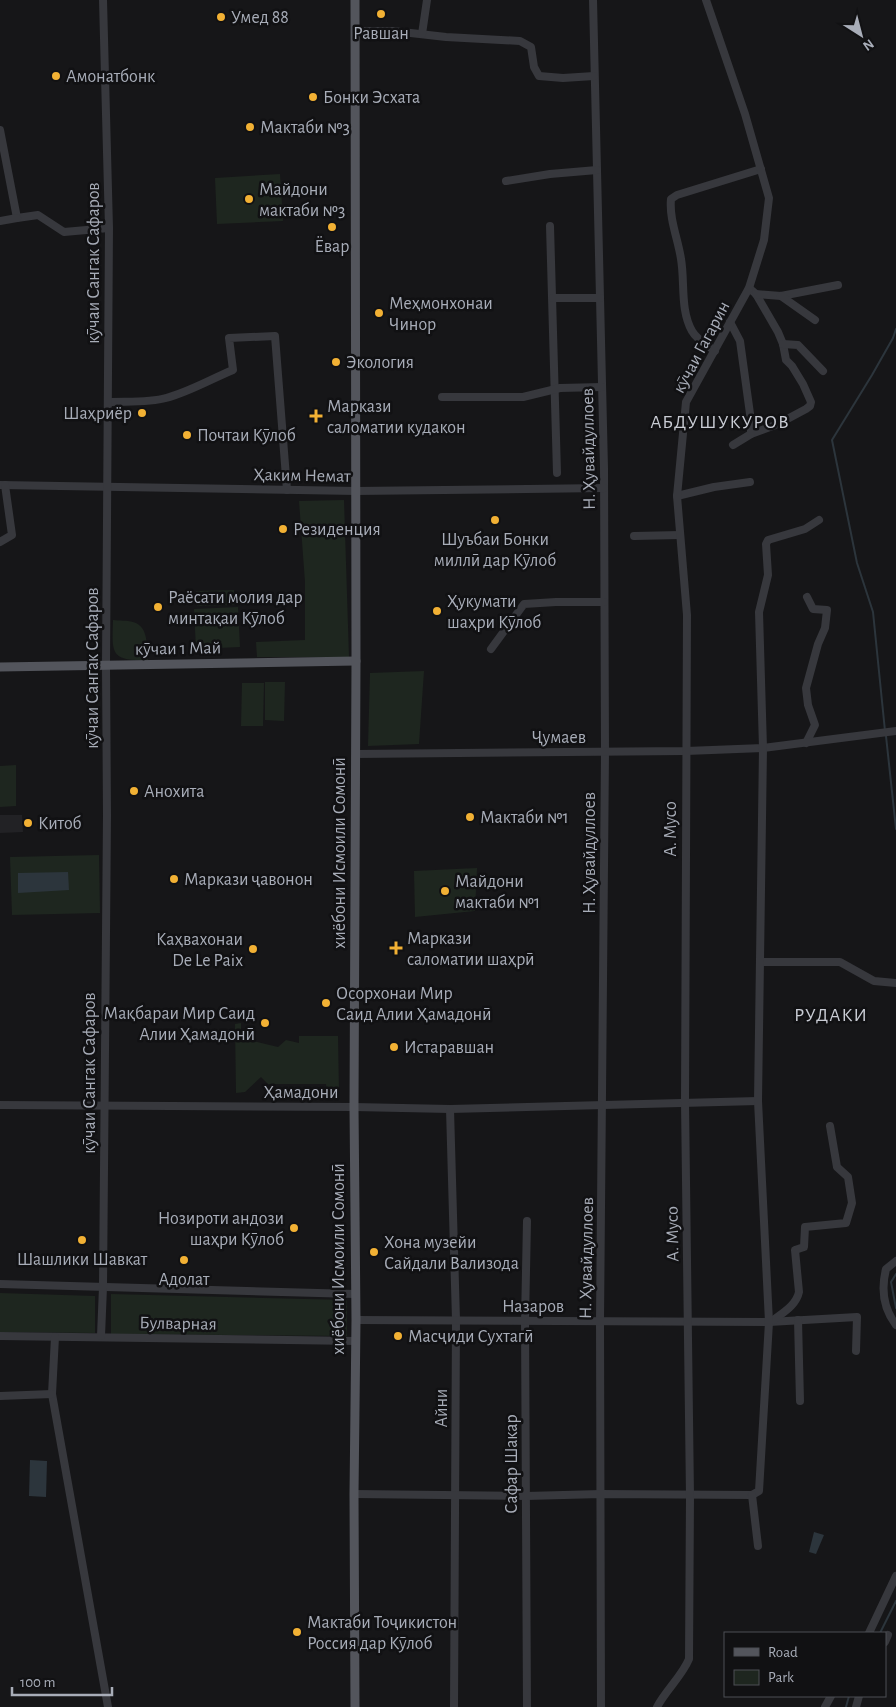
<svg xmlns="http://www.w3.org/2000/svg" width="896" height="1707" font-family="'Alegreya Sans',sans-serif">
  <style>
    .built { fill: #222225 }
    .green { fill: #1e261f }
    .water { fill: #2c353c }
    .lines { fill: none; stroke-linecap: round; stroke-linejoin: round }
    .stream { stroke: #2c353c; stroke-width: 2 }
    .minor { stroke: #37383d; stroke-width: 8 }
    .major { stroke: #53555c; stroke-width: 9 }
    .poi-dot { fill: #f2b134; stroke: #111113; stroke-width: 2 }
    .labels { text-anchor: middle; stroke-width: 5; stroke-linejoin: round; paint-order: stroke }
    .poi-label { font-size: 18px; fill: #a8adb8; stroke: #111113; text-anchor: start }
    .street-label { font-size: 18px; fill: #a8adb8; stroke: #111113 }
    .neighbourhood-label { font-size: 19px; letter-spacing: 1px; fill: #c9ccd4; stroke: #111113 }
  </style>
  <rect width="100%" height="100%" fill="#161618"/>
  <!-- built -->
  <path class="built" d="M0,815H22L23,832L0,833Z"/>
  <!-- green -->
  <g class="green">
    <path d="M280,174L283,221L217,224L215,178Z"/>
    <path d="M344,500L349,657H257L256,642L305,640V582L299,501Z"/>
    <path d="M234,590L235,605L197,606L196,591Z"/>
    <path d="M238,607L240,647L196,649L194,609Z"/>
    <path d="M113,620C119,621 127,620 133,622C150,627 146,648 148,660C110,661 112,654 113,620Z"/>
    <path d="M424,671L419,744L368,746L370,673Z"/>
    <path d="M265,682H285L284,721L265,720Z"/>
    <path d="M242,683H264L263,726H241Z"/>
    <path d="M16,765V806L0,807V766Z"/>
    <path d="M99,855L100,913L12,915L10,857Z"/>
    <path d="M477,868L475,911L415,917L414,871Z"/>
    <path d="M241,1023V1038L278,1047L286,1040L299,1043V1036H338L339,1093H327L326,1084H268L261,1077L245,1092L236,1093L235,1024Z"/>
    <path d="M0,1293L95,1296V1333L0,1332Z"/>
    <path d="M111,1294L347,1300V1336L111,1334Z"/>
  </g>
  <!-- water -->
  <g class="water">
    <path d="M68,872L69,890L18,893V873Z"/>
    <path d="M30,1460L47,1461L46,1497L29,1496Z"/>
    <path d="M814,1532L824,1535L816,1554L809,1552Z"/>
  </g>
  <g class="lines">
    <!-- stream -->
    <g class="stream">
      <path d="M885,731L873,612L857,563L832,440L872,375L893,338L896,329"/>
      <path d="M886,736L896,829"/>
      <path d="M896,1274L891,1282L896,1308"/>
      <path d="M880,1633L896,1601"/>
      <path d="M846,1707L849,1696"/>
    </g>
    <!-- minor -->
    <g class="minor">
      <path d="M593,0L604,468L605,752L600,1321L601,1707"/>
      <path d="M355,31H393L446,37L520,41L531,47L534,67L539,76L563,78L594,76"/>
      <path d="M422,34L427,0"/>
      <path d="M0,130L17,218L38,215L64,232L109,228"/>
      <path d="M506,181L550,174L597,170"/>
      <path d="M0,221L17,218"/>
      <path d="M550,226L557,473"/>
      <path d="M749,288L756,294L778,332L783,344L786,360L792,366L803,384L811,402L810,406L806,409L778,424L751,434"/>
      <path d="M756,294L781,296L838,285"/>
      <path d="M781,296L815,320"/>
      <path d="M553,298H600"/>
      <path d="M730,322L740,341L751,421V434L733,445"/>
      <path d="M783,344L798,345L823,371"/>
      <path d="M715,351C707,345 697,340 692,331C680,310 685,282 681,259C678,239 669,219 671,199L677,195L761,169"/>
      <path d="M442,397H523L560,388L602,387"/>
      <path d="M108,402C125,401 149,403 166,398C189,392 211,379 233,370L229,338L275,336L287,490"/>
      <path d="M0,485L356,491L604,488"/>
      <path d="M677,496L714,487L750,482"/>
      <path d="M634,536L680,535"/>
      <path d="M0,542L12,535L5,485"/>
      <path d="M491,649L524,604L556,602H604"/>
      <path d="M806,743L815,725L808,705L806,688L818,644L825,628L827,610L813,609L807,597"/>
      <path d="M356,754L686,751L763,748L896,731"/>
      <path d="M760,962H840L874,981L896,983"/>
      <path d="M0,1105L354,1107L450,1109L758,1101"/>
      <path d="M450,1109L456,1320L454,1707"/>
      <path d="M527,1221L525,1321L527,1707"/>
      <path d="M896,1261L886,1269C881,1289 883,1308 896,1325"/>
      <path d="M0,1284L355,1294"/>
      <path d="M356,1320L769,1322L857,1317L856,1351"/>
      <path d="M798,1320L800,1401"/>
      <path d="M771,1322C782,1313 796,1306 799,1292L795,1250L804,1247L805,1227L846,1223L852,1203L848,1177L837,1167L830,1126"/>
      <path d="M0,1336L356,1341"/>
      <path d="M101,1336L103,1287L107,815L106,666L109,228L103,0"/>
      <path d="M55,1337L52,1394L108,1707"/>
      <path d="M0,1396L52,1394"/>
      <path d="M354,1494L526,1496L601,1494L752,1495L759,1491L769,1322L758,1101L763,748L759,612L768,575L766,544L768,540L805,529L819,520"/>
      <path d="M752,1495L758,1546"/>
      <path d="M869,1633L896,1576"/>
      <path d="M885,1642L888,1635"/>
      <path d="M657,1707C666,1690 682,1676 689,1659L690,1496L685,1102L687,615L677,496L686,402L749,288L764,240L769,198L745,114L706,0"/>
      <path d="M825,1707L831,1696"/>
      <path d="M856,1707L859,1696"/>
    </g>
    <!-- major -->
    <g class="major">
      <path d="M0,667L356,661"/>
      <path d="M355,1707L354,1494L356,1320L354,1107L356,661L355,0"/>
    </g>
  </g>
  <!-- markers -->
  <g class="poi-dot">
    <circle cx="381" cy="14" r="5"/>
    <circle cx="221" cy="17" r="5"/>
    <circle cx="56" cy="76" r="5"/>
    <circle cx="313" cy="97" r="5"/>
    <circle cx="250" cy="127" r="5"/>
    <circle cx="249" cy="199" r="5"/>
    <circle cx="332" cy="227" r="5"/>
    <circle cx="379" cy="313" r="5"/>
    <circle cx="336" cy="362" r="5"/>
    <circle cx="142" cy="413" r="5"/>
    <path d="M313.5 408.5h5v5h5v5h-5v5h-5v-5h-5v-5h5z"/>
    <circle cx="187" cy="435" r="5"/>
    <circle cx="495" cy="520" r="5"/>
    <circle cx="283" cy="529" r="5"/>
    <circle cx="158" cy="607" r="5"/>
    <circle cx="437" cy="611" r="5"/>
    <circle cx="134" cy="791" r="5"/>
    <circle cx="470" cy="817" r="5"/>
    <circle cx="28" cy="823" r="5"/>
    <circle cx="174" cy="879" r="5"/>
    <circle cx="445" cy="891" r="5"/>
    <path d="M393.5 940.5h5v5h5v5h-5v5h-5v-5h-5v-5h5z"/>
    <circle cx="253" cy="949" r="5"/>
    <circle cx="326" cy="1003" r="5"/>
    <circle cx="265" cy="1023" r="5"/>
    <circle cx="394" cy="1047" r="5"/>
    <circle cx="294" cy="1228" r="5"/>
    <circle cx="82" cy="1240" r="5"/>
    <circle cx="374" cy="1252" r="5"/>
    <circle cx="184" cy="1260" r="5"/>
    <circle cx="398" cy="1336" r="5"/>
    <circle cx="297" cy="1632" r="5"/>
  </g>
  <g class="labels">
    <!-- poi labels -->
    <g class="poi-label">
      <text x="231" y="23">Умед 88</text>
      <text x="381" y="39" text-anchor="middle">Равшан</text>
      <text x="66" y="82">Амонатбонк</text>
      <text x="323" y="103">Бонки Эсхата</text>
      <text x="260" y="133">Мактаби №3</text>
      <text x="259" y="195">Майдони<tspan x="259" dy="21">мактаби №3</tspan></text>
      <text x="332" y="252" text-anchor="middle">Ёвар</text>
      <text x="389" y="309">Меҳмонхонаи<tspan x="389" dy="21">Чинор</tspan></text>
      <text x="346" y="368">Экология</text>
      <text x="327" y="412">Маркази<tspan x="327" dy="21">саломатии кудакон</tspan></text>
      <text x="132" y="419" text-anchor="end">Шаҳриёр</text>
      <text x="197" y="441">Почтаи Кӯлоб</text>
      <text x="293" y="535">Резиденция</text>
      <text x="495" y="545" text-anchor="middle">Шуъбаи Бонки<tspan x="495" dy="21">миллӣ дар Кӯлоб</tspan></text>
      <text x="168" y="603">Раёсати молия дар<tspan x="168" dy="21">минтақаи Кӯлоб</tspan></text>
      <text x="447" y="607">Ҳукумати<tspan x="447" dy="21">шаҳри Кӯлоб</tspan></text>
      <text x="144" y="797">Анохита</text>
      <text x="480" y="823">Мактаби №1</text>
      <text x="38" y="829">Китоб</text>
      <text x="184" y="885">Маркази ҷавонон</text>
      <text x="455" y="887">Майдони<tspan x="455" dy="21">мактаби №1</tspan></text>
      <text x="407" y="944">Маркази<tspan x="407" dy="21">саломатии шаҳрӣ</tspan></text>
      <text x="243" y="945" text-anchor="end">Каҳвахонаи<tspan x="243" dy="21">De Le Paix</tspan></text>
      <text x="336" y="999">Осорхонаи Мир<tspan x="336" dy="21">Саид Алии Ҳамадонӣ</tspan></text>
      <text x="255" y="1019" text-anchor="end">Мақбараи Мир Саид<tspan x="255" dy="21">Алии Ҳамадонӣ</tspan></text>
      <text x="404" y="1053">Истаравшан</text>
      <text x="284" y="1224" text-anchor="end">Нозироти андози<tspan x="284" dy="21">шаҳри Кӯлоб</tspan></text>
      <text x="384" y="1248">Хона музейи<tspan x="384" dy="21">Сайдали Вализода</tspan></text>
      <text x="82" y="1265" text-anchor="middle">Шашлики Шавкат</text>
      <text x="184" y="1285" text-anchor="middle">Адолат</text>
      <text x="408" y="1342">Масҷиди Сухтагӣ</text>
      <text x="307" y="1628">Мактаби Тоҷикистон<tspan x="307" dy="21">Россия дар Кӯлоб</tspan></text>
    </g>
    <!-- street labels -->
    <g class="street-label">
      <text transform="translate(93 263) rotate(-90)" y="6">кӯчаи Сангак Сафаров</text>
      <text transform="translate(701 347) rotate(-62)" y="6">кӯчаи Гагарин</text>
      <text transform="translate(588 449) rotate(-91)" y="6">Н. Ҳувайдуллоев</text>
      <text transform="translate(302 475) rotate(1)" y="6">Ҳаким Немат</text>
      <text transform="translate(178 648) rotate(-1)" y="6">кӯчаи 1 Май</text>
      <text transform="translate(92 668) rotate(-90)" y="6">кӯчаи Сангак Сафаров</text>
      <text x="559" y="743">Ҷумаев</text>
      <text transform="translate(670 829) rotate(-90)" y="6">А. Мусо</text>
      <text transform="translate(339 853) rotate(-90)" y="6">хиёбони Исмоили Сомонӣ</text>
      <text transform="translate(589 853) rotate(-90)" y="6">Н. Ҳувайдуллоев</text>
      <text transform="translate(89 1073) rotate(-90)" y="6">кӯчаи Сангак Сафаров</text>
      <text x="301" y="1098">Ҳамадони</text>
      <text transform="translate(672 1234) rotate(-91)" y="6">А. Мусо</text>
      <text transform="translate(586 1258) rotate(-89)" y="6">Н. Ҳувайдуллоев</text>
      <text transform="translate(338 1259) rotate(-90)" y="6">хиёбони Исмоили Сомонӣ</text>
      <text x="533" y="1312">Назаров</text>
      <text transform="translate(178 1323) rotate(1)" y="6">Булварная</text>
      <text transform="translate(441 1408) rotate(-90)" y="6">Айни</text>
      <text transform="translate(511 1464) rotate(-90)" y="6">Сафар Шакар</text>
    </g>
    <!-- neighbourhood labels -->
    <g class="neighbourhood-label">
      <text x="720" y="428">АБДУШУКУРОВ</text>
      <text x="831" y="1021">РУДАКИ</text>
    </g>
  </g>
  <!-- legend -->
  <rect x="724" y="1632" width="162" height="65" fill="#111113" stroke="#4d4f55"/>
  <rect x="734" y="1648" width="25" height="8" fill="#53555c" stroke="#4d4f55"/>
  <text x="768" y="1657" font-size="15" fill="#a8adb8">Road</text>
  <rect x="734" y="1670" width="25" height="15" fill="#1e261f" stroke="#4d4f55"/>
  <text x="768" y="1682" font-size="15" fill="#a8adb8">Park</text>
  <!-- north arrow -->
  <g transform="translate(861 35) rotate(144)" stroke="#111113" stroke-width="4" paint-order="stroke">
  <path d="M0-4L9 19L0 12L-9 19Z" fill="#a8adb8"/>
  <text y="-8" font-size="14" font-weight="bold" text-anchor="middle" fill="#a8adb8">N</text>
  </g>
  <!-- scale -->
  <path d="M12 1687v8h100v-8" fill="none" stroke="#a8adb8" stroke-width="2.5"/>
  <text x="20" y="1687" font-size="15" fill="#a8adb8" stroke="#111113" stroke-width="4" paint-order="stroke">100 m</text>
</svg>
